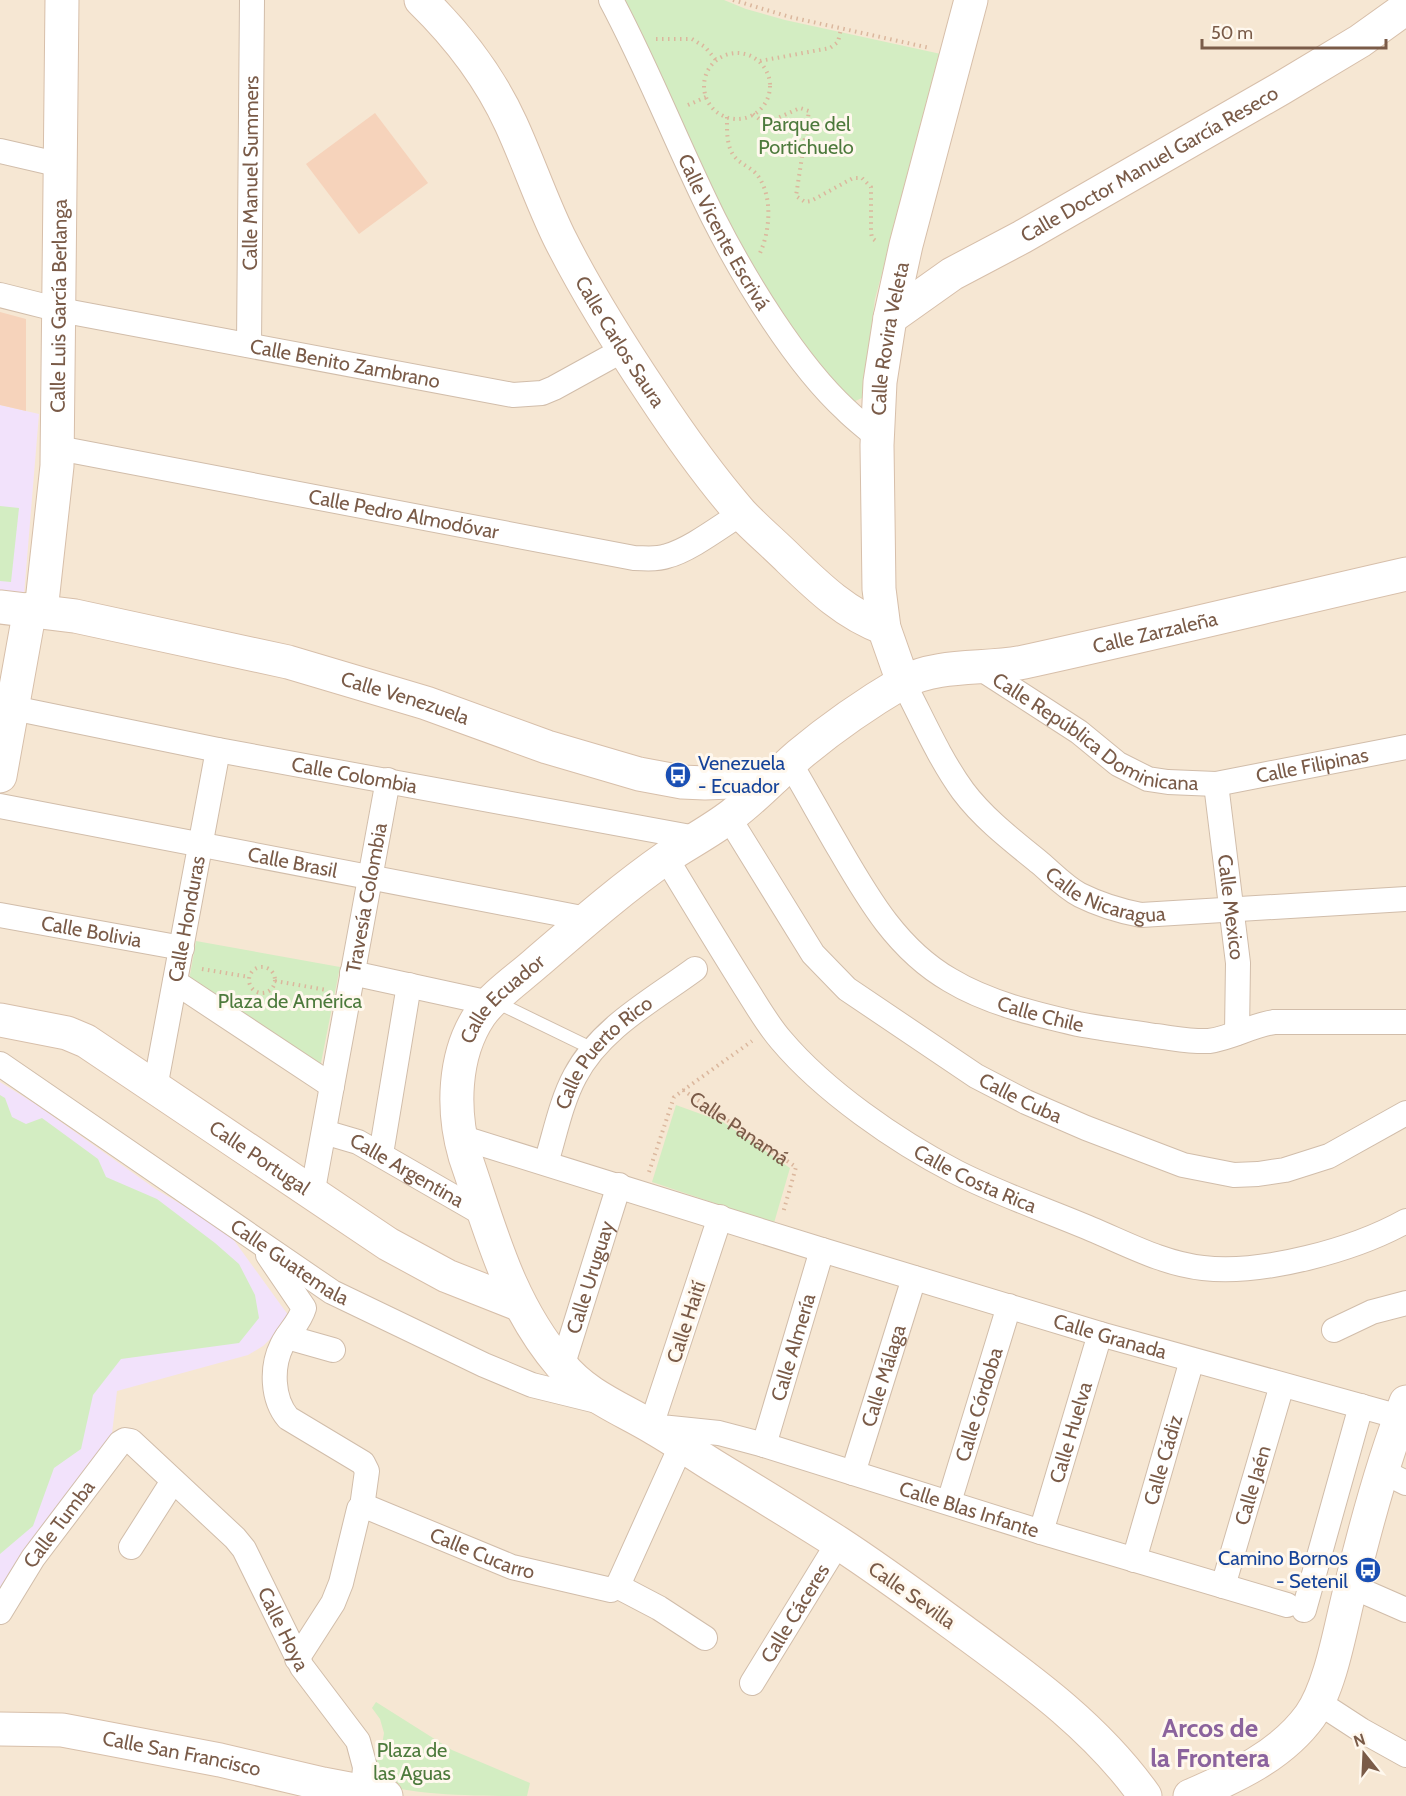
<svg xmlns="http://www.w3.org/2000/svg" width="1406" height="1796" font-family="Cabin,sans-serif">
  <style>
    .residential { fill: #f6e7d3 }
    .education { fill: #f2e2fb }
    .green { fill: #d3edc2 }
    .building { fill: #f6d3bb }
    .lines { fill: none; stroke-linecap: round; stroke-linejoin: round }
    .lane-casing { stroke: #d1bdaa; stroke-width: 14 }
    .street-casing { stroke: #d1bdaa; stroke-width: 26 }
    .secondary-casing { stroke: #d7bfaa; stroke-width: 35 }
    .path { stroke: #dbb79d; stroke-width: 4; stroke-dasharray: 1.5 4.5; stroke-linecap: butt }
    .lane { stroke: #fff; stroke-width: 12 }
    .street { stroke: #fff; stroke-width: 24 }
    .secondary { stroke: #fff; stroke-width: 33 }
    .labels { text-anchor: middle; stroke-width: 6; stroke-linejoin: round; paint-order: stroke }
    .park-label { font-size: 20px; fill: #4d7a3c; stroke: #fff8ee }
    .street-label { font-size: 20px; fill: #7a5b48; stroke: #fff8ee }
    .transit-label { font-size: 20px; fill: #164399; stroke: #fff8ee; text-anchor: start }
    .district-label { font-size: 26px; font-weight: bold; fill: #8b639d; stroke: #fff8ee }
  </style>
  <rect width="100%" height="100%" fill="#fef5e6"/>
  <!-- residential -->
  <rect class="residential" x="0" y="0" width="1406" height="1796"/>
  <!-- education -->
  <g class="education">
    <path d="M0,405L39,414L24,595L0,593Z"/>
    <path d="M0,1082L37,1105L157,1190L228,1232L291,1319L263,1346L248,1355L117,1391L111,1442L0,1589Z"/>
  </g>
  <!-- green -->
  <g class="green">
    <path d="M619,0H724L746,9L785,20L941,54L875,299L862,398L853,402L844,396L798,339L721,215Z"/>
    <path d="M0,506L19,508L11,582L0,581Z"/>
    <path d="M196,941L340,967L319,1073L188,986Z"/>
    <path d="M0,1095L5,1098L12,1117L26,1124L42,1118L98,1159L106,1177L157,1199L215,1243L239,1264L255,1295L259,1318L239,1343L121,1359L93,1395L81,1449L54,1468L33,1526L0,1554Z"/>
    <path d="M676,1105L723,1122L790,1168L774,1223L652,1182Z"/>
    <path d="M376,1702L452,1750L530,1783L527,1796C487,1796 407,1796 375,1782L374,1761L381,1751L384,1733L380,1719L372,1708Z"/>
  </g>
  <!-- building -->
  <g class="building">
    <path d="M375,113L428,183L359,234L306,164Z"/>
    <path d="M0,312L26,319V411L0,405Z"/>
  </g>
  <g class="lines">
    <defs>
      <path id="lane" d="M494,1001L593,1049"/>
      <g id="street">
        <path id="s2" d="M611,0C649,71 678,147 714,219C745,280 796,364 846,410C856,420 867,428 877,437"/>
        <path d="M0,151L61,165"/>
        <path id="s3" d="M0,295L60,310L513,395L542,393L554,388L623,350"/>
        <path id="s4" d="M249,345L252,0"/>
        <path id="s5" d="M58,448L634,558C645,558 656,560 667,556C690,550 721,526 742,513"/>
        <path id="s6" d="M980,668L1079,732L1118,764L1148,779L1168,782L1216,784L1406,747"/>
        <path id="s7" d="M903,682C922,718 939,758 963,791C984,819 1013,841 1040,863C1053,874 1065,887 1080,895C1100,905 1120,911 1141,915L1406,899"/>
        <path id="s8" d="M13,708L218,750L696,838"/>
        <path id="s9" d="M790,763C807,792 823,821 840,850C869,900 898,950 950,980C988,1003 1035,1014 1078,1024C1104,1029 1129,1032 1155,1036C1173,1038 1191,1042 1209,1041C1232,1038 1252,1025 1274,1022H1406"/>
        <path id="s10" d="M1216,784L1238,963L1237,1033"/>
        <path id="s11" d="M0,806L587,919"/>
        <path id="s12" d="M729,818L813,954L847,989L976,1076L1026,1102L1086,1128L1183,1165L1234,1175L1258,1174L1285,1170L1329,1156L1406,1113"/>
        <path id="s13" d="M666,858C692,901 718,944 745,987C756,1004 767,1024 781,1040C824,1091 896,1141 956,1172C999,1194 1046,1210 1091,1229C1127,1244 1164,1264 1203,1268C1262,1275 1354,1250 1406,1221"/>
        <path id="s14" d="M0,915L182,948"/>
        <path d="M352,973L490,1003"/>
        <path d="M175,982L332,1086"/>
        <path id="s15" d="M0,1064L332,1292L484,1365L532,1385L597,1401"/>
        <path id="s16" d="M155,1088L218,750"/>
        <path id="s17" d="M324,1132L358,1142L485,1215"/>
        <path id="s18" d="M460,1137L822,1250L1100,1334L1400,1417"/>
        <path d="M381,1154L409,985"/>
        <path id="s19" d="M546,1163C555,1134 561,1102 575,1076C600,1028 653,1000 695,969"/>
        <path id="s20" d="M312,1195L388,780"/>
        <path id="s21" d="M720,1217L651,1426L719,1433L764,1445L1041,1532L1287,1605"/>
        <path d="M268,1255L304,1308C300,1322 288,1333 282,1345C271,1367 272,1399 288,1418L363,1463L367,1471L362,1507"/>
        <path d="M1334,1330L1372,1312L1406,1303"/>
        <path d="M287,1337L333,1350"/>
        <path id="s22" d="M562,1367L619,1185"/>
        <path id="s23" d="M764,1445L822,1250"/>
        <path d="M1382,1471L1406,1483"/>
        <path id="s24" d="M853,1473L914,1278"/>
        <path id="s25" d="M949,1502L1009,1306"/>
        <path id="s26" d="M1041,1532L1100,1334"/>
        <path d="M131,1547L173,1481"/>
        <path id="s27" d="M1134,1560L1192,1360"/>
        <path d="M617,1586L659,1608L705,1638"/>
        <path id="s28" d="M1223,1586L1282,1385"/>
        <path d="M1351,1586L1406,1610"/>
        <path d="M1304,1610L1361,1406"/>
        <path id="s29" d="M0,1612L33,1558L120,1443L125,1440L131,1441L235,1538L244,1549L302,1667L358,1741L365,1767L363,1792"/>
        <path id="s30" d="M297,1659L333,1603L341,1583L359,1509L367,1507L512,1567L611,1590L617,1586L620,1581L681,1446"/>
        <path id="s31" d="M752,1683L838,1543"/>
        <path d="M1318,1702L1361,1730L1406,1755"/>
      </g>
      <g id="secondary">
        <path id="s32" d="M421,0C458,36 490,78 511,124C528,161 541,200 559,237C586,291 618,342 652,393C679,434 708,475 741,513C756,529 774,544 790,560C819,588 846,614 884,628"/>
        <path id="s33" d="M890,318L952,274L1022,237L1280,89L1360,41L1406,8"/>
        <path id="s34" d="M0,607L75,616L288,662L426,703L547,747L639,774L682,782L705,783L731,782L775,777"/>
        <path id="s35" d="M41,611L57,466L62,0"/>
        <path id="s36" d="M903,682L884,628L879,589L877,445L880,382L890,318L906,245L971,0"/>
        <path d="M0,776L30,609"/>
        <path id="s37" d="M0,1020L67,1033L86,1041L388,1244L447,1276L518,1304"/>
        <path id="s38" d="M0,1729L62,1730L94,1736L220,1760L323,1784L386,1796"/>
        <path id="s39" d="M1145,1796C1097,1728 1030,1680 963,1631C922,1601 880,1570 837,1542C796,1516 755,1491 714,1466C693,1453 673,1439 652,1427C620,1408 585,1395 561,1365C508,1303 491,1231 465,1156C452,1111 453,1055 480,1015C494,995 518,979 536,963C579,926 621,889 667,857C688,843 711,831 732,815C756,797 776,775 799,755C830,729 869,702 903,682C940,663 984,670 1024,662C1152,634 1279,603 1406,574"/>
        <path d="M1190,1796C1234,1777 1281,1756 1310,1716C1332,1685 1341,1623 1351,1586C1366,1524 1383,1461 1406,1402"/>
      </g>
    </defs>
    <!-- lane casing -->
    <use href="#lane" class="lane-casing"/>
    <!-- street casing -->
    <use href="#street" class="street-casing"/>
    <!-- secondary casing -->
    <use href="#secondary" class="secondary-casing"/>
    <!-- path -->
    <g class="path">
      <path d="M733,0L790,17L930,48"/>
      <path d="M656,39H692L705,47L716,60"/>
      <circle cx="737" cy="86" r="33"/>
      <path d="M760,61L830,48L838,42L841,29"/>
      <path d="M688,105L706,97"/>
      <path d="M753,114L763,122L771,121L800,108L809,111L796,196L805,202L811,201L853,178H862L871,187V232L872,238L877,242"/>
      <path d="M727,117C727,133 726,151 739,161C745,166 753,169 758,176C773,197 770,231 760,253"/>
      <circle cx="262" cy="980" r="13"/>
      <path d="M202,969L249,977"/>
      <path d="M275,981L327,990"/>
      <path id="s1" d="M683,1090L796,1167L783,1213"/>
      <path d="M649,1172L674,1097L752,1041"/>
    </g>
    <!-- lane -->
    <use href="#lane" class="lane"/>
    <!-- street -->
    <use href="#street" class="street"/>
    <!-- secondary -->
    <use href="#secondary" class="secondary"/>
  </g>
  <!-- icons -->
  <defs>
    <symbol id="bus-disc" viewBox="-11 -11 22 22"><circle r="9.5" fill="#1a4fb4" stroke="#fff8ee"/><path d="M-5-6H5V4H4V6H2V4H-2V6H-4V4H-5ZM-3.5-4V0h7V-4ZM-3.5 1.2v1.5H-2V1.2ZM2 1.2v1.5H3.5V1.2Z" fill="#fff"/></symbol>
  </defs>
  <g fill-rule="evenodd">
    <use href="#bus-disc" x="663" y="760" width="30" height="30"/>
    <use href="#bus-disc" x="1353" y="1555" width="30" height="30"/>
  </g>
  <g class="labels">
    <!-- park labels -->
    <g class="park-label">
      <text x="806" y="131">Parque del<tspan x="806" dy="23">Portichuelo</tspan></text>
      <text x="290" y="1008">Plaza de América</text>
      <text x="412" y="1757">Plaza de<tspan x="412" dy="23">las Aguas</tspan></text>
    </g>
    <!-- street labels -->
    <g class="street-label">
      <text dy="7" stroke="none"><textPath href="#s33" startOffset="302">Calle Doctor Manuel García Reseco</textPath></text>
      <text dy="7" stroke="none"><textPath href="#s4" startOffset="172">Calle Manuel Summers</textPath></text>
      <text dy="7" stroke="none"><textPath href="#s2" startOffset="258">Calle Vicente Escrivá</textPath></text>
      <text dy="7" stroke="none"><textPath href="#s35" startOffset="306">Calle Luis García Berlanga</textPath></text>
      <text dy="7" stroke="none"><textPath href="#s36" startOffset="348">Calle Rovira Veleta</textPath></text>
      <text dy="7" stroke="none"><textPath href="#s32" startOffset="398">Calle Carlos Saura</textPath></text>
      <text dy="7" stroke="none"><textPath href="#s3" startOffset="352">Calle Benito Zambrano</textPath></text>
      <text dy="7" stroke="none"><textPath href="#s5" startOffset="352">Calle Pedro Almodóvar</textPath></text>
      <text dy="7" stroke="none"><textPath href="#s39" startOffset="1905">Calle Zarzaleña</textPath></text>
      <text dy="7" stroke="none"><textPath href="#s34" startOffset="416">Calle Venezuela</textPath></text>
      <text dy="7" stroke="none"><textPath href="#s6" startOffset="135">Calle República Dominicana</textPath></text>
      <text dy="7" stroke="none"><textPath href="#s6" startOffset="368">Calle Filipinas</textPath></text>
      <text dy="7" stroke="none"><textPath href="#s8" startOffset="348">Calle Colombia</textPath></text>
      <text dy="7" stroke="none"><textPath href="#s11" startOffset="298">Calle Brasil</textPath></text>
      <text dy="7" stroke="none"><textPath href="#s7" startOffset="306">Calle Nicaragua</textPath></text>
      <text dy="7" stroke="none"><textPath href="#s20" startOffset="302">Travesía Colombia</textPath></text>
      <text dy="7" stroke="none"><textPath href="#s10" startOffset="124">Calle Mexico</textPath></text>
      <text dy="7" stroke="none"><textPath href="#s16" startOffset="172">Calle Honduras</textPath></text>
      <text dy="7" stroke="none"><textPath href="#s14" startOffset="93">Calle Bolivia</textPath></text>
      <text dy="7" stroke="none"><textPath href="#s39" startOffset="1134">Calle Ecuador</textPath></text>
      <text dy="7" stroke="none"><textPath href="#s9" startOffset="370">Calle Chile</textPath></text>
      <text dy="7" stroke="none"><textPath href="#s19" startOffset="128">Calle Puerto Rico</textPath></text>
      <text dy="7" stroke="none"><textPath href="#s12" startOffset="414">Calle Cuba</textPath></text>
      <text dy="7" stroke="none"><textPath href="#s1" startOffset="68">Calle Panamá</textPath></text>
      <text dy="7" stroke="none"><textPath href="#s37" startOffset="298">Calle Portugal</textPath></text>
      <text dy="7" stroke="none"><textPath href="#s17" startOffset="92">Calle Argentina</textPath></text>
      <text dy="7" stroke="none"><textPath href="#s13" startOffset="456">Calle Costa Rica</textPath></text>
      <text dy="7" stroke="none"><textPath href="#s15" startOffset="351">Calle Guatemala</textPath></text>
      <text dy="7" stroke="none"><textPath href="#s22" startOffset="94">Calle Uruguay</textPath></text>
      <text transform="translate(686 1322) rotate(-72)" y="7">Calle Haití</text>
      <text dy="7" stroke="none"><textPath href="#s18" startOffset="680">Calle Granada</textPath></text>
      <text dy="7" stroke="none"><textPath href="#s23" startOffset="102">Calle Almería</textPath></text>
      <text dy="7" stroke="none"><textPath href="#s24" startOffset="102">Calle Málaga</textPath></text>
      <text dy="7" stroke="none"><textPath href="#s25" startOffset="102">Calle Córdoba</textPath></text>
      <text dy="7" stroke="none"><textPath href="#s26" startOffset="104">Calle Huelva</textPath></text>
      <text dy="7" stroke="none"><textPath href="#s27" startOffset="104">Calle Cádiz</textPath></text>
      <text dy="7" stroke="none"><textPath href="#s28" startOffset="105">Calle Jaén</textPath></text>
      <text dy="7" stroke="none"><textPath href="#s21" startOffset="550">Calle Blas Infante</textPath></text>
      <text dy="7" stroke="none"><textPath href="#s29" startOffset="106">Calle Tumba</textPath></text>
      <text dy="7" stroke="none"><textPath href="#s30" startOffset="297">Calle Cucarro</textPath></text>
      <text transform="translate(912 1595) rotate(35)" y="7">Calle Sevilla</text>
      <text dy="7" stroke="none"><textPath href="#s31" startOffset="82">Calle Cáceres</textPath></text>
      <text dy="7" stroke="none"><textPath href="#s29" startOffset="465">Calle Hoya</textPath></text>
      <text dy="7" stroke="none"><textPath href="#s38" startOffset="184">Calle San Francisco</textPath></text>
    </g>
    <!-- transit labels -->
    <g class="transit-label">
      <text x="698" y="770">Venezuela<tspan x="698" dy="23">- Ecuador</tspan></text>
      <text x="1348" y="1565" text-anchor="end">Camino Bornos<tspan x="1348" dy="23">- Setenil</tspan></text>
    </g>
    <!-- district labels -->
    <g class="district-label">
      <text x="1210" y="1737">Arcos de<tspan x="1210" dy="30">la Frontera</tspan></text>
    </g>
  </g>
  <!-- north arrow -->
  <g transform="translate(1364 1754) rotate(342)" stroke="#fff8ee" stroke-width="4.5" paint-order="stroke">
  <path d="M0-4.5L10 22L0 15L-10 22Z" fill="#7a5b48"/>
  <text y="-9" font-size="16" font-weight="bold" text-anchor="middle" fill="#7a5b48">N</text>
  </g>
  <!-- scale -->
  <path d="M1202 39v9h184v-9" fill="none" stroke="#7a5b48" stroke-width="3"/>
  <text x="1211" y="39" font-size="18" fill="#7a5b48" stroke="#fff8ee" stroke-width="4.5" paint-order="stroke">50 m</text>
</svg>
